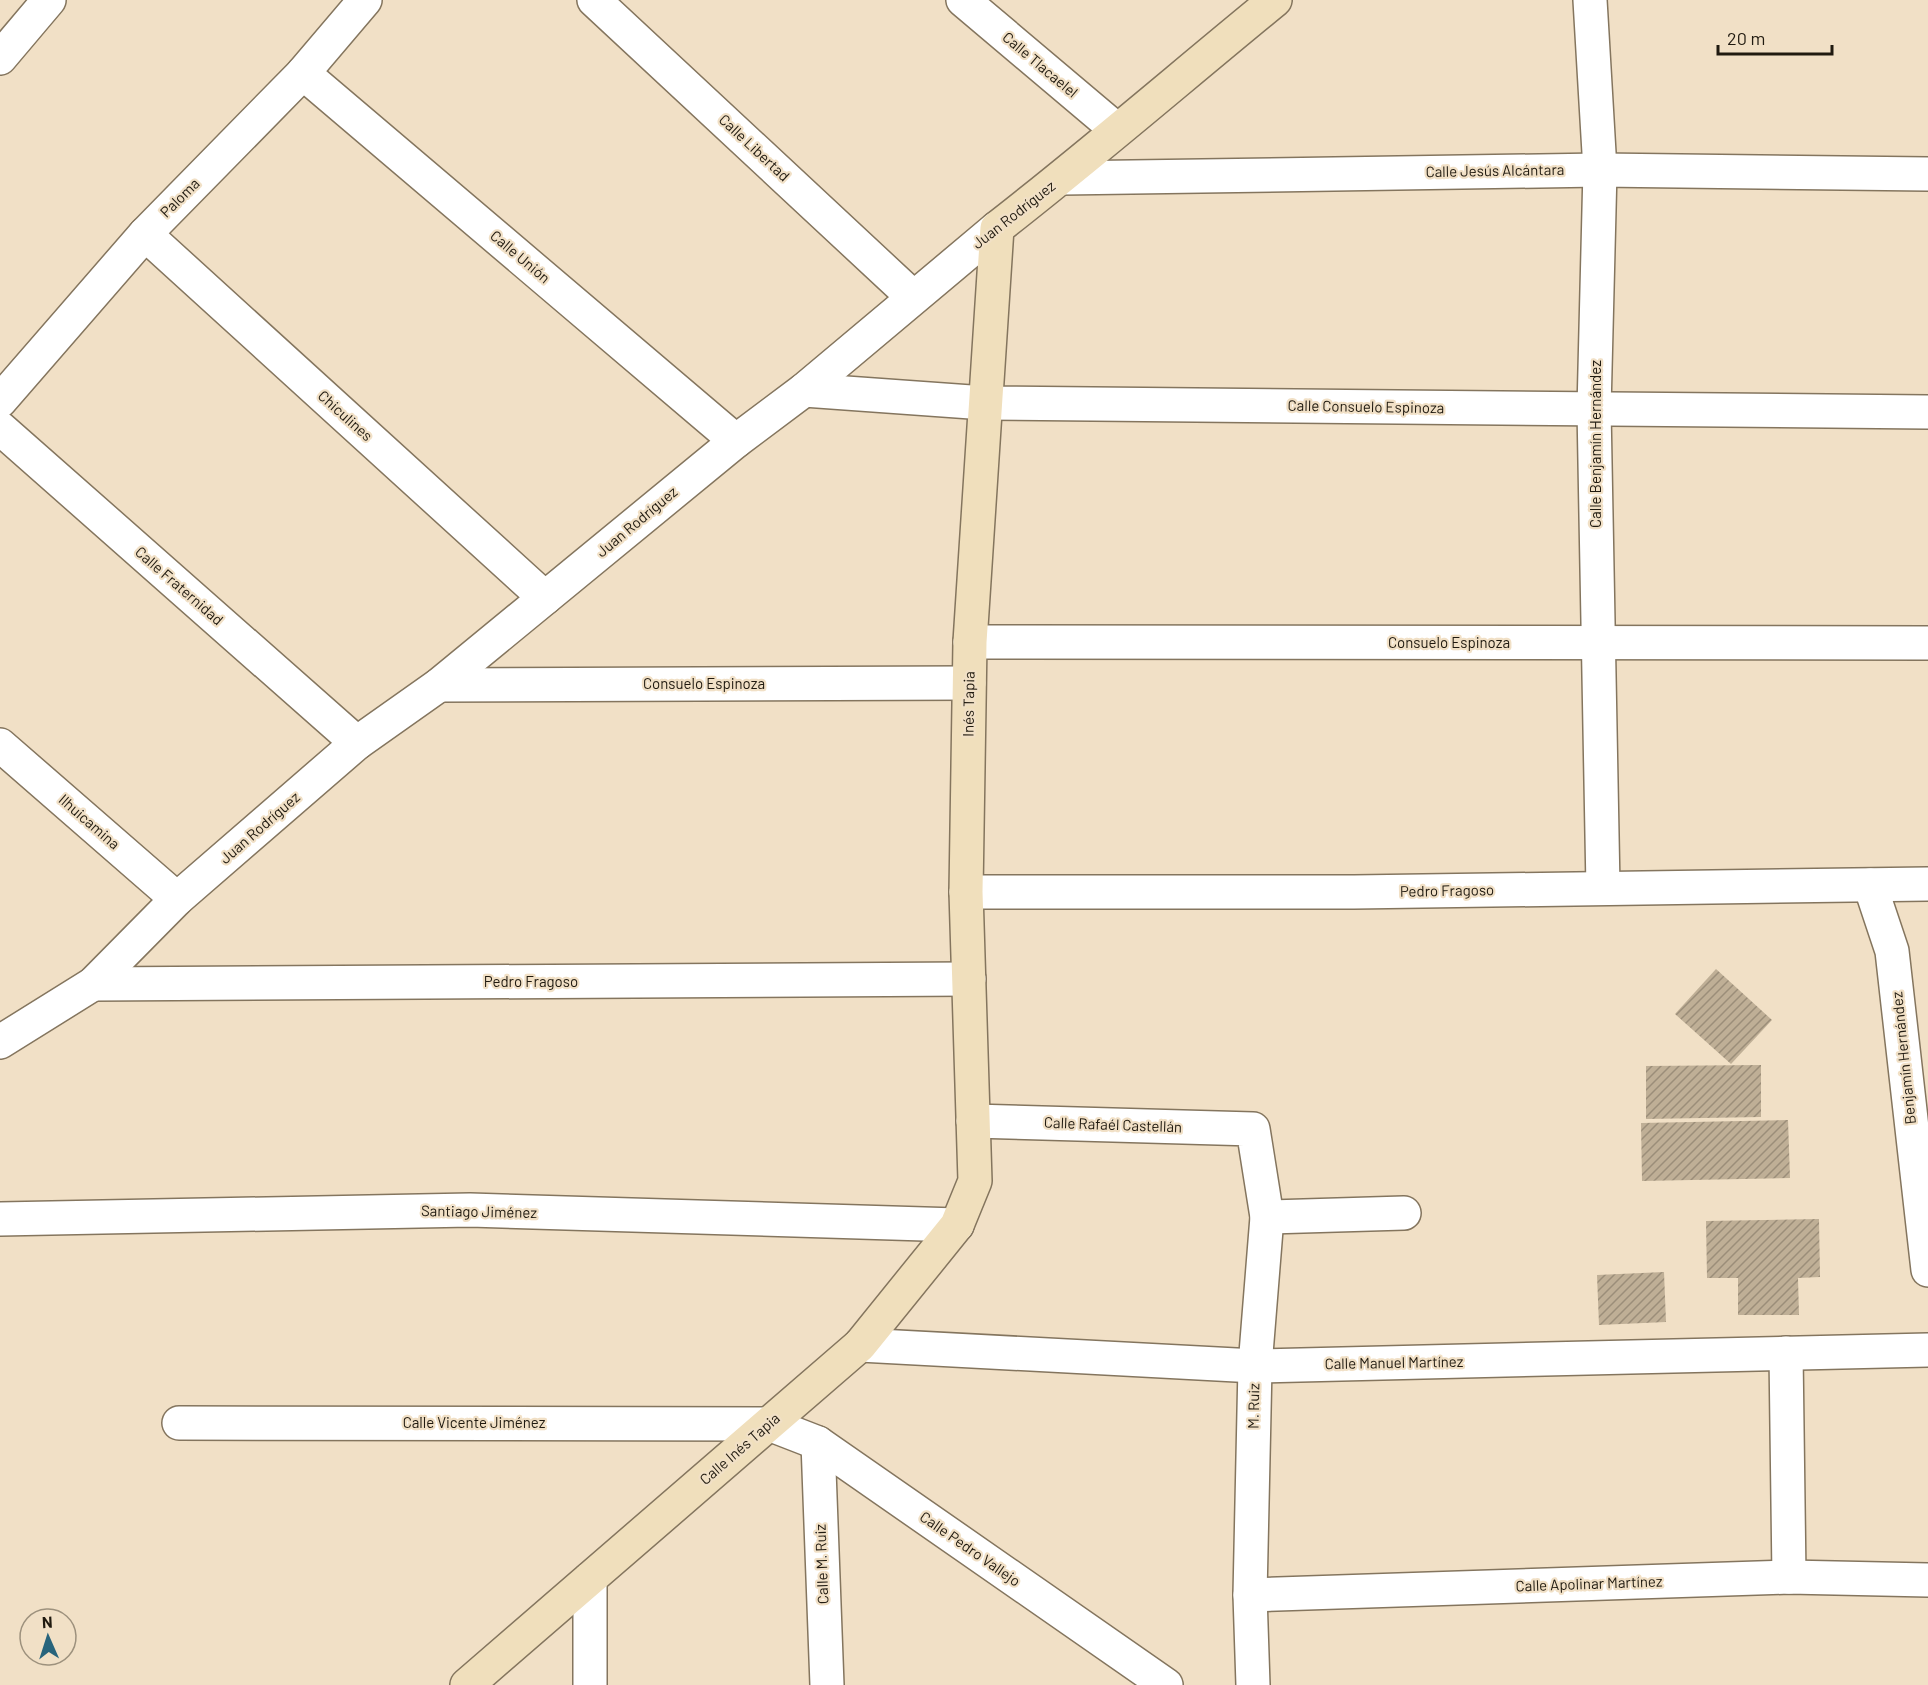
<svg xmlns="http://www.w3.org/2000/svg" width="1928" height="1685" font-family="Barlow,sans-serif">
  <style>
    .building { fill: url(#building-hatch) }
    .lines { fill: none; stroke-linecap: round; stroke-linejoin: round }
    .minor-casing { stroke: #84755e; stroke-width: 36 }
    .secondary-casing { stroke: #84755e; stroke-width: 36 }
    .minor { stroke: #fff; stroke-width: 33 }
    .secondary { stroke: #f0dfbc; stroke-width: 33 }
    .labels { text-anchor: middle; stroke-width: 4.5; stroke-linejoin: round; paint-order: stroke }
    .street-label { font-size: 15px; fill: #201a10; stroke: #f1e0c6 }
  </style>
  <defs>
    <pattern id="building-hatch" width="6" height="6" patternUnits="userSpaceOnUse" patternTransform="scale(1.5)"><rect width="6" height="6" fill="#bfaf96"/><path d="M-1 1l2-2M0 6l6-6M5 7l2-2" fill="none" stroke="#9b8e79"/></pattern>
  </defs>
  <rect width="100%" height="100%" fill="#f1e0c6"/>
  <!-- building -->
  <g class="building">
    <path d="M1716,969L1772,1020L1731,1064L1675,1014Z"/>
    <path d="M1761,1065V1117L1646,1119V1066Z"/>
    <path d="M1788,1120L1790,1178L1642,1181L1641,1123Z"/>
    <path d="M1819,1219L1820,1277L1798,1278L1799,1315H1738V1278H1707L1706,1221Z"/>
    <path d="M1664,1272L1666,1322L1599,1325L1597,1275Z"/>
  </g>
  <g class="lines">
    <defs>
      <g id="minor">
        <path d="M594,0L913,297"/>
        <path d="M963,0L1117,130"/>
        <path d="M1590,0L1600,170L1594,409L1603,888"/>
        <path d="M0,58L49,0"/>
        <path d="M303,73L736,441"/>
        <path d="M1062,178L1600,170L1928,174"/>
        <path d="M145,234L545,598"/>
        <path d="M804,390L985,403L1928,412"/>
        <path d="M0,401L145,234L303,73L365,0"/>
        <path d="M0,428L357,743"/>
        <path d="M970,642L1928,643"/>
        <path d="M439,685L969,683"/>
        <path d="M0,745L177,899"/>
        <path d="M1870,885L1892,951L1928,1270"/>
        <path d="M966,892H1354L1928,884"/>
        <path d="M93,984L969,979"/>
        <path d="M0,1042L93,984L177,899L357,743L439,685L736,441L804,390L997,228"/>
        <path d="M973,1121L1253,1129L1267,1217L1255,1366L1250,1595L1253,1685"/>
        <path d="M1267,1217L1404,1213"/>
        <path d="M0,1219L470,1210L957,1225"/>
        <path d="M860,1345L1255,1366L1928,1350"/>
        <path d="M1786,1353L1789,1577"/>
        <path d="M179,1423L769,1424L818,1443L1166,1685"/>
        <path d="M818,1443L827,1685"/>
        <path d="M590,1579V1685"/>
        <path d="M1250,1595L1789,1577L1928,1580"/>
      </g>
      <path id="secondary" d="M467,1685L860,1345L957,1225L975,1181L966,892L970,642L997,228C1091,155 1182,76 1275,0"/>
    </defs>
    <!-- minor casing -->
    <use href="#minor" class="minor-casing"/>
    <!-- secondary casing -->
    <use href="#secondary" class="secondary-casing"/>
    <!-- minor -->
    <use href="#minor" class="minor"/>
    <!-- secondary -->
    <use href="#secondary" class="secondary"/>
  </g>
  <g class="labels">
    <!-- street labels -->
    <g class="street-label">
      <text transform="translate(1040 65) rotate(40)" y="5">Calle Tlacaelel</text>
      <text transform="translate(754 148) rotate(43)" y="5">Calle Libertad</text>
      <text transform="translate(1495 171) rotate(-1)" y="5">Calle Jesús Alcántara</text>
      <text transform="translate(180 198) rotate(-45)" y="5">Paloma</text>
      <text transform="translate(1014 215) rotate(-38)" y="5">Juan Rodríguez</text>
      <text transform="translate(520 257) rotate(40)" y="5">Calle Unión</text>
      <text transform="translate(1366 407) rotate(1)" y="5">Calle Consuelo Espinoza</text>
      <text transform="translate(345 416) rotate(42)" y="5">Chiculines</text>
      <text transform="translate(1596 444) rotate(-90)" y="5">Calle Benjamín Hernández</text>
      <text transform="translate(637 522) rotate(-40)" y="5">Juan Rodríguez</text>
      <text transform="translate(179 586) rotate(41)" y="5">Calle Fraternidad</text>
      <text x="1449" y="648">Consuelo Espinoza</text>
      <text x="704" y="689">Consuelo Espinoza</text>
      <text transform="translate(969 704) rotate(-89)" y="5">Inés Tapia</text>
      <text transform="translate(89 822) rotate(41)" y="5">Ilhuicamina</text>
      <text transform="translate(260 828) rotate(-41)" y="5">Juan Rodríguez</text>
      <text transform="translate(1447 891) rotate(-1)" y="5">Pedro Fragoso</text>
      <text x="531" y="987">Pedro Fragoso</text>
      <text transform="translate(1904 1058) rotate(-96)" y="5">Benjamín Hernández</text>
      <text transform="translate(1113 1125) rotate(2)" y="5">Calle Rafaél Castellán</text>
      <text transform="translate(479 1212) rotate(1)" y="5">Santiago Jiménez</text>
      <text transform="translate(1394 1363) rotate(-1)" y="5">Calle Manuel Martínez</text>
      <text transform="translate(1254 1406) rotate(-89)" y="5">M. Ruiz</text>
      <text x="474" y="1428">Calle Vicente Jiménez</text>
      <text transform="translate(740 1449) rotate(-41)" y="5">Calle Inés Tapia</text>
      <text transform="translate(970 1549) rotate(35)" y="5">Calle Pedro Vallejo</text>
      <text transform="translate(822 1564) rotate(-92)" y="5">Calle M. Ruiz</text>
      <text transform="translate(1589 1584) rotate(-2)" y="5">Calle Apolinar Martínez</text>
    </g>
  </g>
  <!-- north arrow -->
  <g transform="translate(48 1637) rotate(357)"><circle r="28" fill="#f1e0c6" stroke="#9d917d" stroke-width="1.5"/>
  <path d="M0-4.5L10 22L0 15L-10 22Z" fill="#28647c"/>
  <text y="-9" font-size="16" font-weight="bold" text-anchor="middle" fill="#201a10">N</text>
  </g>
  <!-- scale -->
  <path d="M1718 45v9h114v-9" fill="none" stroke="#201a10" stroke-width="3"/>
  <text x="1727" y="45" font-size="18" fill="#201a10" stroke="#f1e0c6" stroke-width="4.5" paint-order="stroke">20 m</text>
</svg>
